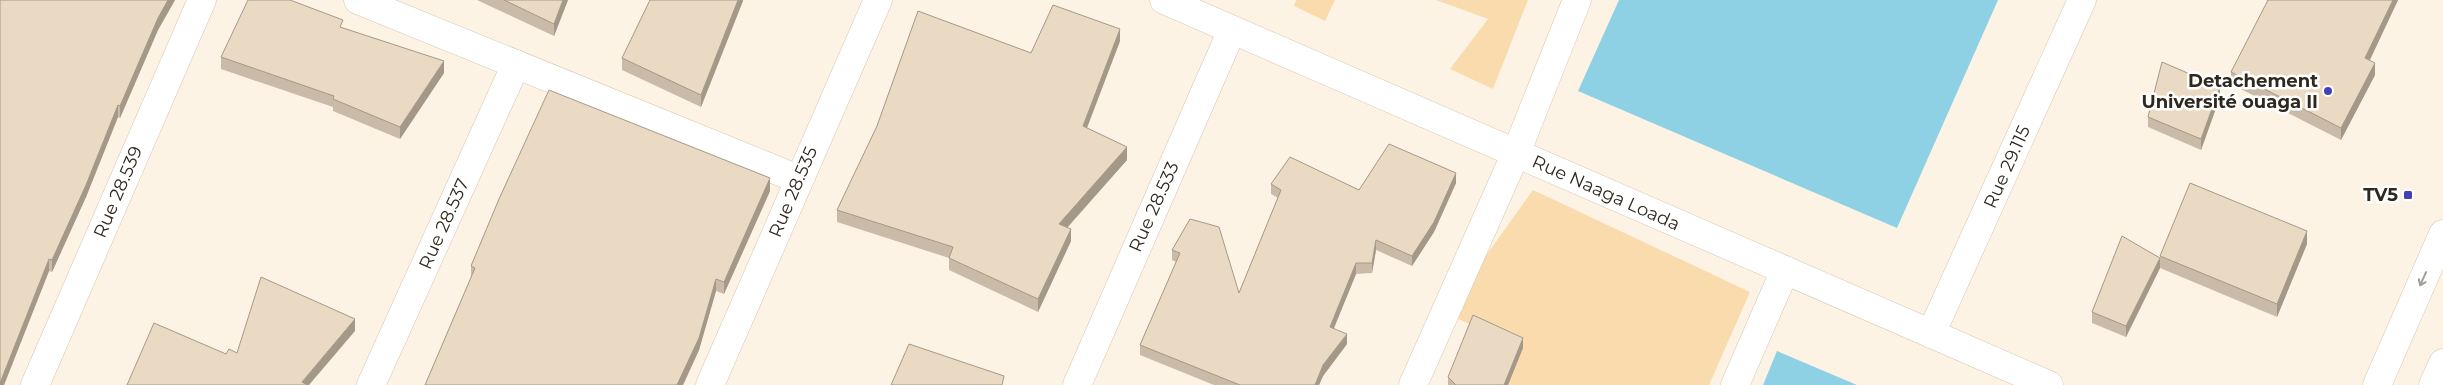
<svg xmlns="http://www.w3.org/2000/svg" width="2443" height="385" font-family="Montserrat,sans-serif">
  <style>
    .green { fill: #f9dbad }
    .water { fill: #8fd1e4 }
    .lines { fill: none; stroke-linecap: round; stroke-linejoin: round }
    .minor-casing { stroke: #d6c6af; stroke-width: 29 }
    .primary-casing { stroke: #d6c6af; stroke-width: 29 }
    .minor { stroke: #fff; stroke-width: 28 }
    .primary { stroke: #fff; stroke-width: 28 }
    .wall { fill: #c9bba8 }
    .shaded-wall { fill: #a49988 }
    .building { fill: #eadac3; stroke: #a49988 }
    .oneway { stroke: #a19e9a }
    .poi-dot { fill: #4540b5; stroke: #fff; stroke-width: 2 }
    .labels { text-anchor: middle; stroke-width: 5; stroke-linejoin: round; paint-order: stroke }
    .poi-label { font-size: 18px; font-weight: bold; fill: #2e281f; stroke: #fff; text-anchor: end }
    .street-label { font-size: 18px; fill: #2e281f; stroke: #fff }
  </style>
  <rect width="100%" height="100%" fill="#fdf3e5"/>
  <!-- green -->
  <g class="green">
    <path d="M1296,0H1335L1325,21L1294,6Z"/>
    <path d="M1436,0H1528L1493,89L1450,69L1488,19Z"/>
    <path d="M1533,190L1750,292L1709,385H1508L1523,348L1445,313Z"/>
  </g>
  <!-- water -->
  <g class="water">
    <path d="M1619,0H1998L1897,228L1578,91Z"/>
    <path d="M1777,351L1857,385H1763Z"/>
  </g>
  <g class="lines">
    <defs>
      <g id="minor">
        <path d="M358,0L798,179"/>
        <path d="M1164,0L2049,385"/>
        <path d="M1931,334L2082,0"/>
        <path d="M35,385L202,0"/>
        <path d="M371,385L516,64"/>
        <path d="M710,385L878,0"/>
        <path d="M1077,385L1232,30"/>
        <path d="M1413,385L1516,153L1577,0"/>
        <path d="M1735,385L1785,270"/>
      </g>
      <g id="primary">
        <path d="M2377,385L2443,234"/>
        <path d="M2433,385L2443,363"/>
      </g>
    </defs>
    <!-- minor casing -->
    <use href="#minor" class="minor-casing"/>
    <!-- primary casing -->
    <use href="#primary" class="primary-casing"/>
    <!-- minor -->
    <use href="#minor" class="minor"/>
    <!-- primary -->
    <use href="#primary" class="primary"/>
  </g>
  <!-- wall -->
  <g class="wall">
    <path d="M0,0H175L158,30L120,118L118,117L86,197L52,272L49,271L4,385H0Z"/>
    <path d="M477,0H568L554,36Z"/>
    <path d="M743,0L701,107L622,70V58Z"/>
    <path d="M2266,0H2398L2370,60L2375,75L2341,140L2231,84V72L2268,1Z"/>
    <path d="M343,28L444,73L400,139L333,111V107L221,69V57Z"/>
    <path d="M1120,41L1087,128L1127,160L1067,227L1071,241L1038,312L949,270V258L837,222V210L1031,53Z"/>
    <path d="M2220,97L2201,150L2148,127V117Z"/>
    <path d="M1456,183L1434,232L1412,266L1376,250L1372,273L1356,274L1333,329L1347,344L1323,376L1319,385H1214L1140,355V345L1176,262L1172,260V250L1190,219L1239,293L1278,198L1271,194V184L1359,190Z"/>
    <path d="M770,191L724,294L716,291L699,350L683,385H425L471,277V266Z"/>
    <path d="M2307,244L2277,317L2160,268L2126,337L2092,323V312L2160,258V256Z"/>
    <path d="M1523,348L1508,385H1448V377Z"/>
  </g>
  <!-- shaded-wall -->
  <g class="shaded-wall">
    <path d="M168,0H175L158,30L120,118V106L158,18Z"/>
    <path d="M563,0H568L554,36V24Z"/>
    <path d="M738,0H743V1L701,107V95Z"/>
    <path d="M2393,0H2398L2365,70V58Z"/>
    <path d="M1120,29V41L1083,138V126Z"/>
    <path d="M444,61V73L400,139V127Z"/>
    <path d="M2375,63V75L2341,140V128Z"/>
    <path d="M2220,87V97L2201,150V139Z"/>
    <path d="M118,105V117L86,197L52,272V260Z"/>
    <path d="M1127,147V160L1059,237V224Z"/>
    <path d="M1456,173V183L1434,232L1412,266V256Z"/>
    <path d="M770,178V191L724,294V282Z"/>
    <path d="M1071,229V241L1038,312V299Z"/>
    <path d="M2307,231V244L2277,317V304Z"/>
    <path d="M1376,240V250L1372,273V263Z"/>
    <path d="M2160,258V268L2126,337V326Z"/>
    <path d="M49,259V271L4,385H0V383Z"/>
    <path d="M1356,263V274L1330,338V327Z"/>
    <path d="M716,279V291L699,350L683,385H677Z"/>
    <path d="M355,319V331L309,385H302V382Z"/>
    <path d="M1347,334V344L1323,376L1319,385H1315L1323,365Z"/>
    <path d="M1523,338V348L1508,385H1504Z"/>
  </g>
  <!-- building -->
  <g class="building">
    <path d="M0,0H168L158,18L120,106L118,105L86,185L52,260L49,259L0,383Z"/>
    <path d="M248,0H290L343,20L340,27L444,61L400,127L333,99L334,96L221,57Z"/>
    <path d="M504,0H563L554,24Z"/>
    <path d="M650,0H738L701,95L622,58Z"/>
    <path d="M2268,0H2393L2365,58L2375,63L2341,128L2231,72Z"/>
    <path d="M1053,5L1120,29L1083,126L1127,147L1059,224L1071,229L1038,299L949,258L953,247L837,210L877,126L918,11L1031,53Z"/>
    <path d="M2162,62L2220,87L2201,139L2148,117Z"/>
    <path d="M549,90L770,178L724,282L716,279L699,338L677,385H425L475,268L471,266L499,199Z"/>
    <path d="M1389,144L1456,173L1434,222L1412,256L1376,240L1372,263H1356L1330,327L1347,334L1323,365L1315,385H1240L1140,345L1180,253L1172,250L1190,219L1219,227L1239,293L1281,190L1271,184L1290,157L1359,190Z"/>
    <path d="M2190,183L2307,231L2277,304L2160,256Z"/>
    <path d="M2122,236L2160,258L2126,326L2092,312Z"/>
    <path d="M261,277L355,319L302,382L307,385H127L154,323L226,354L229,349L237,353Z"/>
    <path d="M1473,315L1523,338L1504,385H1456L1448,377Z"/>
    <path d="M909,344L1004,376L1002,385H891Z"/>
  </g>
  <!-- one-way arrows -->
  <defs><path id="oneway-shaft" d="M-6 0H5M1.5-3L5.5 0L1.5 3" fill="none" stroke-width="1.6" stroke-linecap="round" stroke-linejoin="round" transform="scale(1.25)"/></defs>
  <use class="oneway" href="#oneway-shaft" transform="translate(2423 279) rotate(114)"/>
  <!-- markers -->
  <g class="poi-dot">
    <circle cx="2328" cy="91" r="5"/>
    <rect x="2403" y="190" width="10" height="10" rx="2.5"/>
  </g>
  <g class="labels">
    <!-- poi labels -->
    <g class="poi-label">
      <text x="2318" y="87">Detachement<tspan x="2318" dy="21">Université ouaga II</tspan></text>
      <text x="2398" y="201">TV5</text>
    </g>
    <!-- street labels -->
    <g class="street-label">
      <text transform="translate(2007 167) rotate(-66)" y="6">Rue 29.115</text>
      <text transform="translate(118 192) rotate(-67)" y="6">Rue 28.539</text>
      <text transform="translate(793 192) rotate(-67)" y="6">Rue 28.535</text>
      <text transform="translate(1606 193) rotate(24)" y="6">Rue Naaga Loada</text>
      <text transform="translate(1154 207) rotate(-66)" y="6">Rue 28.533</text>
      <text transform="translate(444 224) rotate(-66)" y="6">Rue 28.537</text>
    </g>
  </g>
</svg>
